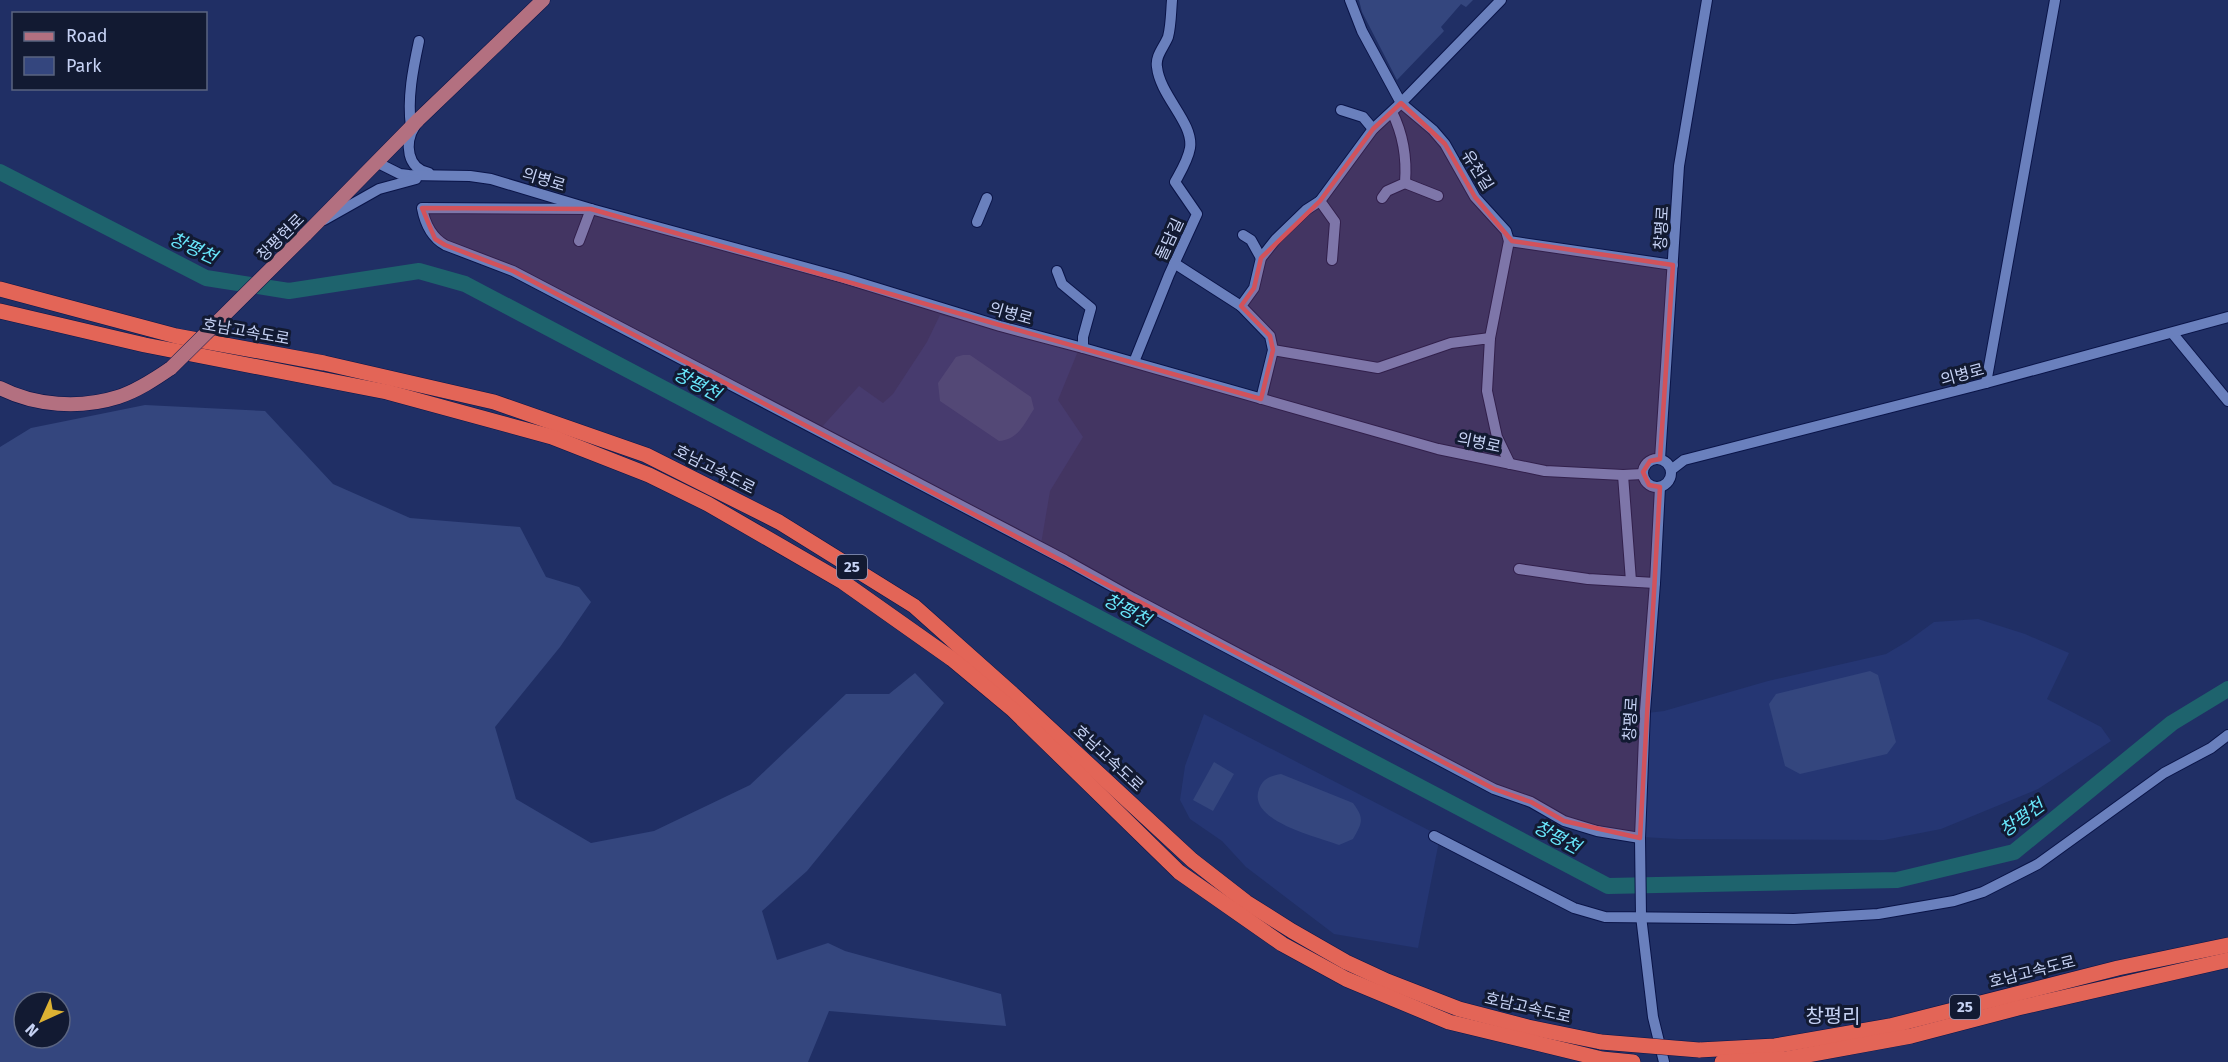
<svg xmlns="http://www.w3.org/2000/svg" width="2228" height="1062" font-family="'Fira Sans','Noto Sans KR',sans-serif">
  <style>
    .built { fill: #253673 }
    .green { fill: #34467e; fill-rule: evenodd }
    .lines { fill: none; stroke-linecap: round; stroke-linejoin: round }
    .river { stroke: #1e636d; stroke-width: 16 }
    .minor-casing { stroke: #0a1448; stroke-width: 12 }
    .major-casing { stroke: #0a1448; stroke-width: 15 }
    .highway-casing { stroke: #0a1448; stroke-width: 16 }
    .minor { stroke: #6a80bd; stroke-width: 10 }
    .major { stroke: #b37080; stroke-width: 14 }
    .highway { stroke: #e36557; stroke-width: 15 }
    .major-bridge-casing { stroke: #0a1448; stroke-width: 15; stroke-linecap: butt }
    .highway-bridge-casing { stroke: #0a1448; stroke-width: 16; stroke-linecap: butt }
    .major-bridge { stroke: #b37080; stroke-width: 14 }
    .highway-bridge { stroke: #e36557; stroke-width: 15 }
    .marked { fill: #d2525b; fill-opacity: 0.2; stroke: #d2525b; stroke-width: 4.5; stroke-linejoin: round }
    .labels { text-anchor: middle; stroke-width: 6; stroke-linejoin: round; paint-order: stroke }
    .shield { fill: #121a32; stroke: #909bba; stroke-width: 1.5 }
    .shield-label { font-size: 15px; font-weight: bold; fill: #c6d2f4 }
    .street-label { font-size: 16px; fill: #c6d2f4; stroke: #121a32 }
    .water-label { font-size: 18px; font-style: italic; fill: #69e8fc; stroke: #121a32 }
    .quarter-label { font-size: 20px; fill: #c6d2f4; stroke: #121a32 }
  </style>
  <rect width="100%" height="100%" fill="#202f65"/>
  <!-- built -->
  <g class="built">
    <path d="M940,315L1078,351L1058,400L1083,437L1050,491L1041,544L820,429L859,386L883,403L893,394L927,342Z"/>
    <path d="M1978,619L2025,634L2069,653L2047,699L2101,727L2111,741L2038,789L1941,829L1884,840L1678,839L1642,837L1647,713L1664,711L1768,681L1886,654L1908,641L1934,622Z"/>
    <path d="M1204,714L1440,836L1418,948L1334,934L1246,867L1222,841L1190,819L1180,800L1185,766Z"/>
  </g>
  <!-- green -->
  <g class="green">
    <path d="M1359,0H1473L1466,7L1461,4L1441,27L1444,31L1397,80L1362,12Z"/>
    <path d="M963,355H970L1031,397L1034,409C1024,424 1018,440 999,441L940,401L938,383L956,357Z"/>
    <path d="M145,405L265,411L333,484L410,518L520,527L546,577L579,587L591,602L560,647L495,727L516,799L591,843L654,831L750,785L846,694H889L915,673L944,703L807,871L762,911L777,960L828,943L845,951L1001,994L1006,1026L829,1011L808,1062H0V447L31,428ZM24,1002H60V1038H24Z"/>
    <path d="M1870,671L1878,675L1896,742L1887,754L1800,774L1785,766L1769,704L1776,694Z"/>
    <path d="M1214,762L1234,774L1213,811L1193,800Z"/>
    <path d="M1281,774L1353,803C1365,819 1362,823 1353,839L1339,845C1317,837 1247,821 1259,789C1263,778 1271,776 1281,774Z"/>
  </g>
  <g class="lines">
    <!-- river -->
    <path class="river" d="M0,172L206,278L289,291L419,271L465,284L1608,886L1897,880L2014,852L2172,723L2228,689"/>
    <defs>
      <g id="minor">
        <path d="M1501,0L1401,103L1433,130L1445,144L1475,197L1506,231L1509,241L1673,265"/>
        <path d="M1341,110L1363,117L1373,129"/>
        <path d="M415,126C404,143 407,169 429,173"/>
        <path d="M411,127C407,98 413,69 419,41"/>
        <path d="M376,162L400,174L409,175L470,176L491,179L591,209L844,278L1000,326L1083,348L1438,449L1545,471L1623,475L1643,474"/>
        <path d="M1405,183L1438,196"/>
        <path d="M1382,198L1387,191L1405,183C1407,158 1403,134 1392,112"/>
        <path d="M324,220L379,189L416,179"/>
        <path d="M977,222L987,198"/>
        <path d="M1243,235L1251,240L1261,258"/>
        <path d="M579,241L591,209L422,208C425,224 431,237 445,245L513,271L1065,560L1133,598L1494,789L1531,802L1564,821L1597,831L1640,838"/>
        <path d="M1332,260L1335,222L1320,201L1373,129L1401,103L1362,31L1350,0"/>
        <path d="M1174,263L1241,306"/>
        <path d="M1057,271L1062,284L1091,308L1083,337V348"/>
        <path d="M2173,334L2228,401"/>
        <path d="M1490,338L1509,241"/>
        <path d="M1273,350L1378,368L1451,343L1490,338L1487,391L1497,437L1510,464"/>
        <path d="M1134,362L1169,275L1197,214L1175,182C1181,171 1188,160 1190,148C1194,123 1160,96 1157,67C1155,56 1164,47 1168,37C1171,26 1171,12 1172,0"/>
        <path d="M1986,383L2055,0"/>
        <path d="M1261,399L1273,350L1270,336L1241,306L1254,288L1261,258L1276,239L1306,210L1320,201"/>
        <circle cx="1657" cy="473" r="14"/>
        <path d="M1660,459L1679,166L1707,0"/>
        <path d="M1671,470L1684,460L1986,383L2228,317"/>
        <path d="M1623,475L1631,581"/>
        <path d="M1660,487L1655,583L1645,711L1640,838L1641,916L1653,1017L1664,1062"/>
        <path d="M1519,569L1588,579L1655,583"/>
        <path d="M1434,836L1574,908L1605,917L1794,919L1878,914L1954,901L1983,892L2038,864L2164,773L2211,748L2228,735"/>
      </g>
      <g id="major">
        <path d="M305,235L418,120L543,0"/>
        <path d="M0,388C35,406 80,409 118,397C137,391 155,379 171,368"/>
      </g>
      <g id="highway">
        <path d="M0,289L176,336L324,363L494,402L646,455L779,522L914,606L1017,698L1192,860L1246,902L1292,931L1346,962L1387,981L1459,1009L1528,1027L1601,1042"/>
        <path d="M0,311L145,345L387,392L552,437L649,475L708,504L843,582L952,659L1012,709L1179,872L1282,944L1346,979L1449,1022L1602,1059L1633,1062"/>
        <path d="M1699,1050L1775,1046L1890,1026L2118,968L2228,945"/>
        <path d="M1722,1062L1786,1059L1911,1036L2018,1008L2228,960"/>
      </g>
    </defs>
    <!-- minor casing -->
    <use href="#minor" class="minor-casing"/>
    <!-- major casing -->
    <use href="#major" class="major-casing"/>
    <!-- highway casing -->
    <use href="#highway" class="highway-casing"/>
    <!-- minor -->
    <use href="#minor" class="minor"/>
    <!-- major -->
    <use href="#major" class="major"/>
    <!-- highway -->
    <use href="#highway" class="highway"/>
    <defs>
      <path id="major-bridge" d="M171,368L305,235"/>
      <path id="highway-bridge" d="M1601,1042L1699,1050"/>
    </defs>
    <!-- major-bridge casing -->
    <use href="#major-bridge" class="major-bridge-casing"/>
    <!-- highway-bridge casing -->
    <use href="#highway-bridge" class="highway-bridge-casing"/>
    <!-- major-bridge -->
    <use href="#major-bridge" class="major-bridge"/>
    <!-- highway-bridge -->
    <use href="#highway-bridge" class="highway-bridge"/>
  </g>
  <!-- marked area -->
  <path class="marked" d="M1401,103L1445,144L1475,197L1512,241L1673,265L1660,459L1650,461L1643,472L1649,485L1660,487L1640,838L1564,821L1531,802L1494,789L513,271L445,245L435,239L422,208L591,209L1261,399L1273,350L1270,336L1241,306L1254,288L1261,258L1320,201L1373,129Z"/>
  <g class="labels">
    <!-- shield labels -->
    <g class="shield">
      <rect x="837" y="555" width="30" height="24" rx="4.5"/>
      <rect x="1950" y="995" width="30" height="24" rx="4.5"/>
    </g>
    <g class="shield-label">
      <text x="852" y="572">25</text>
      <text x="1965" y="1012">25</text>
    </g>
    <!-- street labels -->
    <g class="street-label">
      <text transform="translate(1478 170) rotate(58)" y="6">유천길</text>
      <text transform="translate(544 179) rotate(17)" y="6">의병로</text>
      <text transform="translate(1661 228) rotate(-87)" y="6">창평로</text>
      <text transform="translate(280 237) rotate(-45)" y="6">창평현로</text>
      <text transform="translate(1169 239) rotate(-65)" y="6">돌담길</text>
      <text transform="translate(1011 313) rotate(16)" y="6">의병로</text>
      <text transform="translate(246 331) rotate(10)" y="6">호남고속도로</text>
      <text transform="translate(1962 374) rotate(-15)" y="6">의병로</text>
      <text transform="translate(1479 442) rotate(12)" y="6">의병로</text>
      <text transform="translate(715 469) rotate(27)" y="6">호남고속도로</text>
      <text transform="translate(1630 719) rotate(-87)" y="6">창평로</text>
      <text transform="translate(1109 758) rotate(43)" y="6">호남고속도로</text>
      <text transform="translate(2032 971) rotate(-14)" y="6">호남고속도로</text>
      <text transform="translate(1528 1007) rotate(13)" y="6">호남고속도로</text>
    </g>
    <!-- water labels -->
    <g class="water-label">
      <text transform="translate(193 248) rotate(25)" y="6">창평천</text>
      <text transform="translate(697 384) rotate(28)" y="6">창평천</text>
      <text transform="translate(1127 610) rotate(28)" y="6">창평천</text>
      <text transform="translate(2022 818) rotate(-36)" y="6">창평천</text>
      <text transform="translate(1557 837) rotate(28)" y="6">창평천</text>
    </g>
    <!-- quarter labels -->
    <g class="quarter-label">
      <text x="1833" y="1023">창평리</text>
    </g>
  </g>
  <!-- legend -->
  <rect x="12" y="12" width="195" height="78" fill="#121a32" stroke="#5a6480" stroke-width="1.5"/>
  <rect x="24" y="32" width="30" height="9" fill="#b37080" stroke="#5a6480" stroke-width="1.5"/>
  <text x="66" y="42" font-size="18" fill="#c6d2f4">Road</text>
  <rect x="24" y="57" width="30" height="18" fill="#34467e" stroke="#5a6480" stroke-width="1.5"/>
  <text x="66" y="72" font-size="18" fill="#c6d2f4">Park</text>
  <!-- north arrow -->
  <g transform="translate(42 1020) rotate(225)"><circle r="28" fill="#121a32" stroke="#5a6480" stroke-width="1.5"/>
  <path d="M0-4.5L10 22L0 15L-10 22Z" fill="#ddb233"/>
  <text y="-9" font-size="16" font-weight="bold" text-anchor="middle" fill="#c6d2f4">N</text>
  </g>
</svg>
